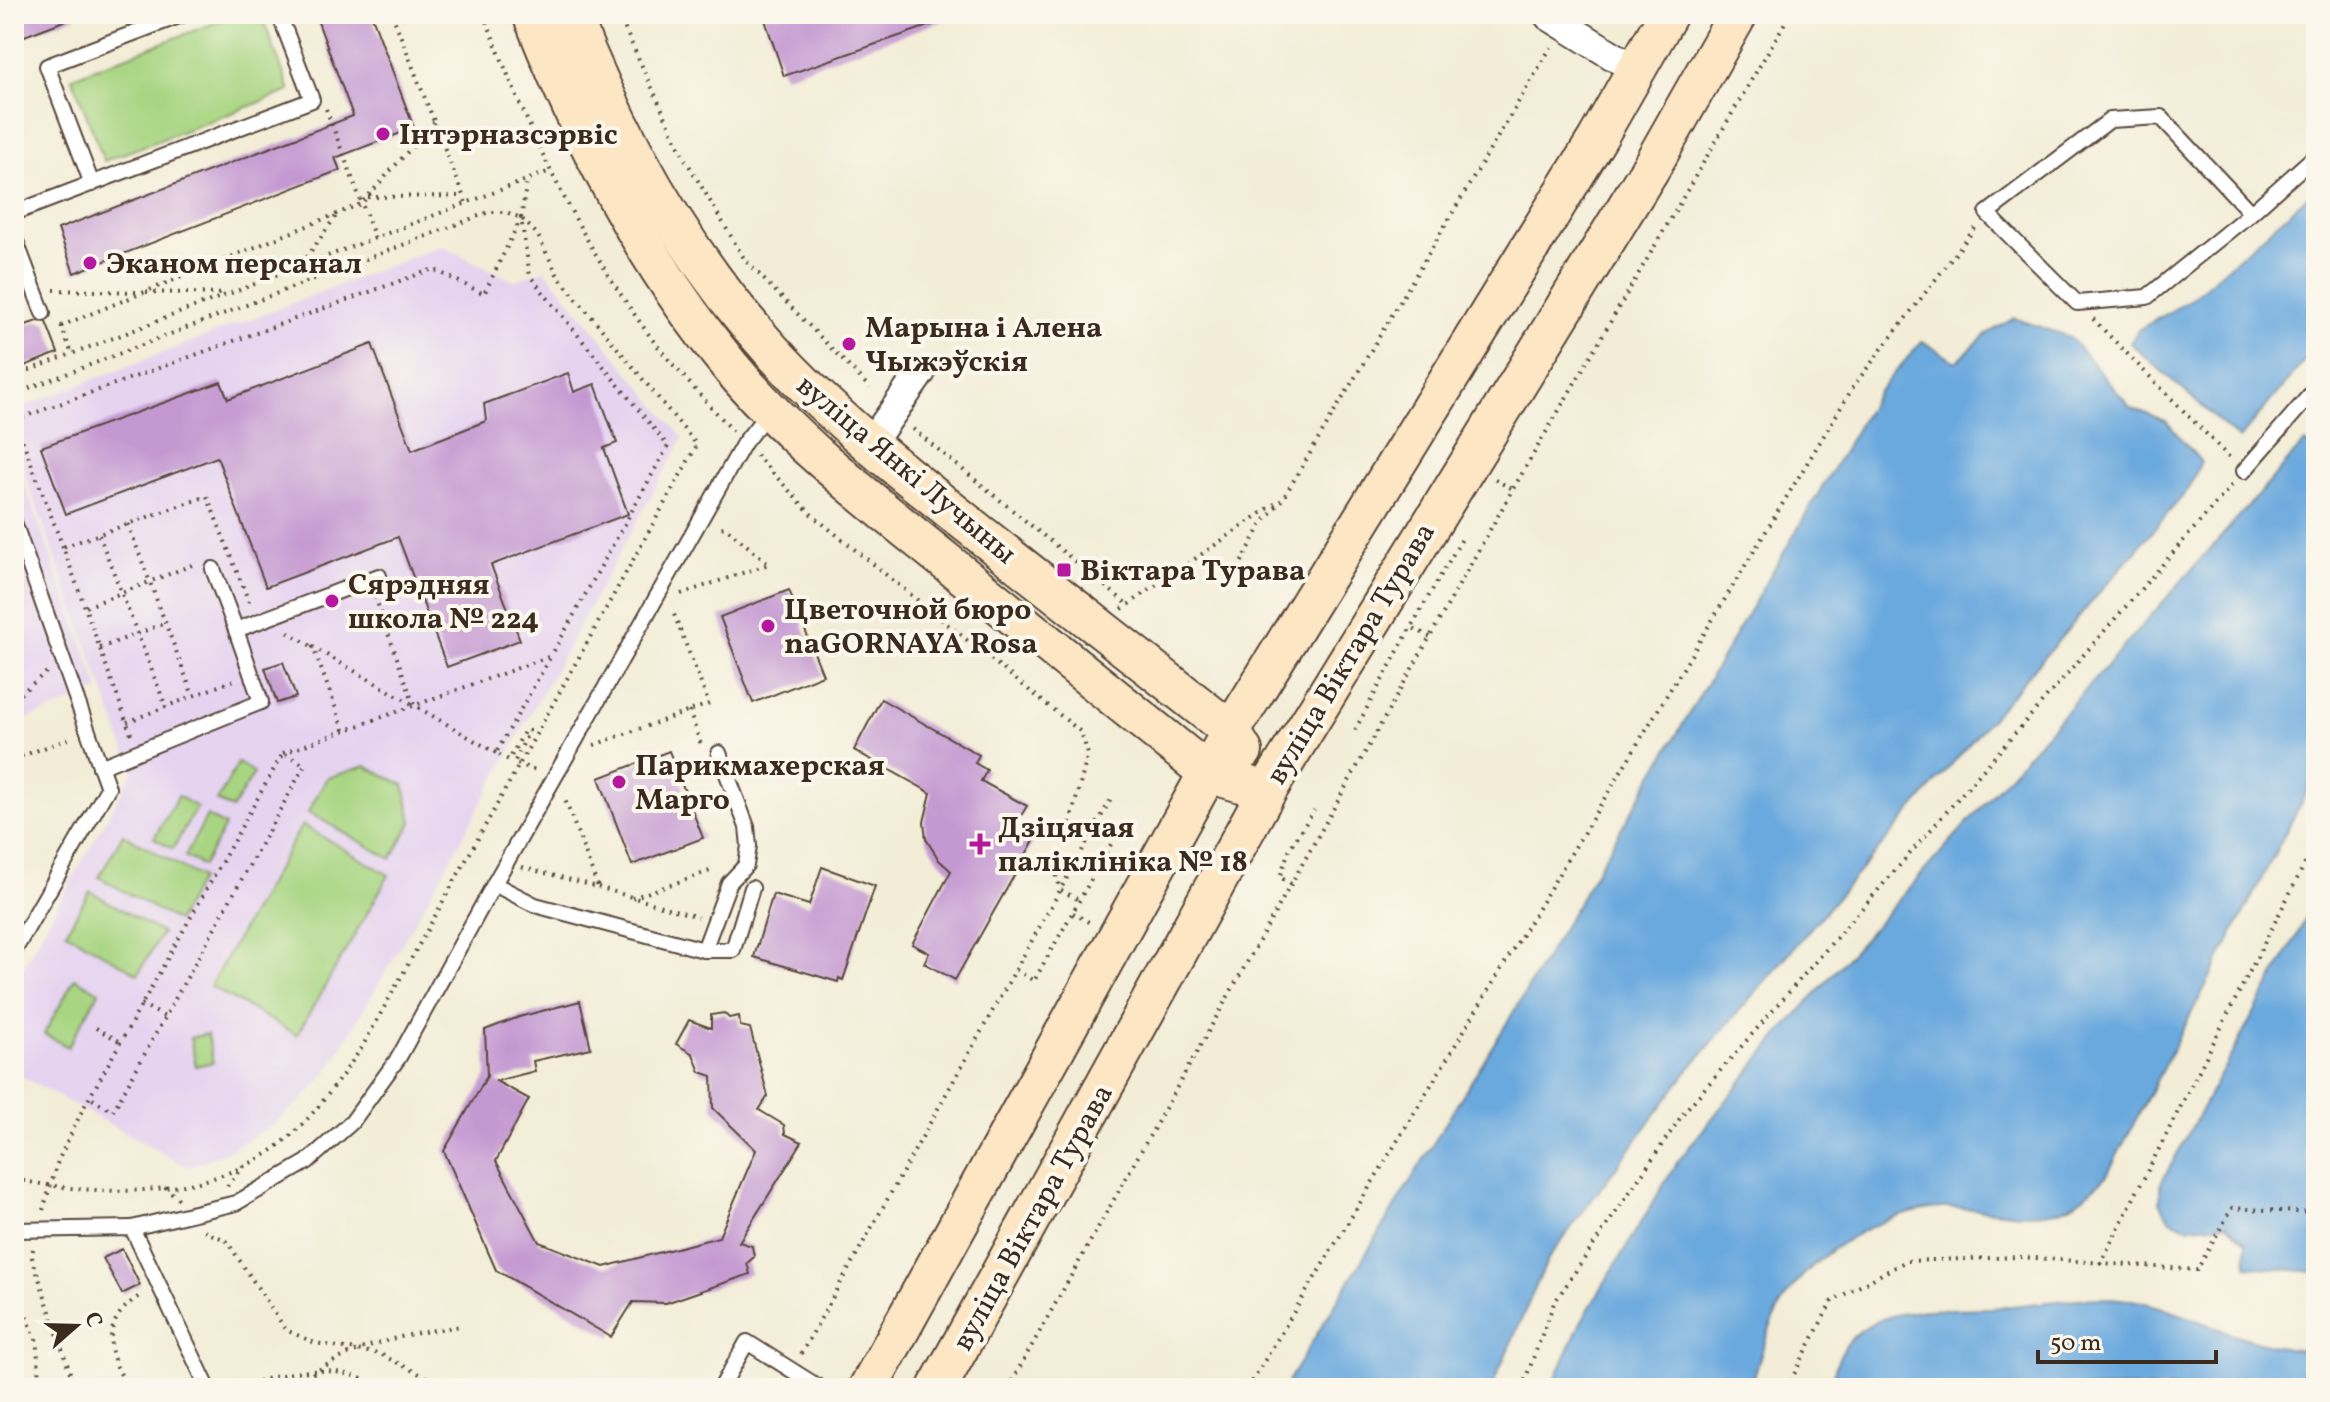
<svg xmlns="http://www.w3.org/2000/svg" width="2330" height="1402" font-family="Vollkorn,serif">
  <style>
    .built { fill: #e5d3f0 }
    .green { fill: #a8d582; stroke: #728050; stroke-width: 2 }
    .water { fill: #6ba9de; stroke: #536a7e; stroke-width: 2 }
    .building { fill: #c499d2 }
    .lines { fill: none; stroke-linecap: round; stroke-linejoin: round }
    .service-casing { stroke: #57473a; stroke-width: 18 }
    .minor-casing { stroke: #57473a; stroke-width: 32 }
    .secondary-casing { stroke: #57473a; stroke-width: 42 }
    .path { stroke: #57473a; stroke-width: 4; stroke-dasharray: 2 6; stroke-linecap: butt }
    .service { stroke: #fff; stroke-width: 14 }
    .minor { stroke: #fff; stroke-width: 28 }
    .secondary { stroke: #fce6c4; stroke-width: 38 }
    .poi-dot { fill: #b5179e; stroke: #fbf7ec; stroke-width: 3 }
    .labels { text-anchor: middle; stroke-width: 8; stroke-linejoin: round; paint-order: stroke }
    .poi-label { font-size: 30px; font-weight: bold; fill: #3b2a1e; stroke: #fbf7ec; text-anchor: start }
    .street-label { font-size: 30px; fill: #3b2a1e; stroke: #fbf7ec }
  </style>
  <rect width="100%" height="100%" fill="#fbf7ec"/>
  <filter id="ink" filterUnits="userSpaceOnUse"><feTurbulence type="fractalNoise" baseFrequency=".0125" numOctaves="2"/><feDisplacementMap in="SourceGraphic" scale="16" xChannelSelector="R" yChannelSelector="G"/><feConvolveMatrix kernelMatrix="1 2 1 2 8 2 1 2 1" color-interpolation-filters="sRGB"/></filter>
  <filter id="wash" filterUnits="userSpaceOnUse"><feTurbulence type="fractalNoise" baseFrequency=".006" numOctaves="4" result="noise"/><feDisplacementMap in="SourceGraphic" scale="32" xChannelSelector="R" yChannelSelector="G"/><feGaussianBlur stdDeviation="1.8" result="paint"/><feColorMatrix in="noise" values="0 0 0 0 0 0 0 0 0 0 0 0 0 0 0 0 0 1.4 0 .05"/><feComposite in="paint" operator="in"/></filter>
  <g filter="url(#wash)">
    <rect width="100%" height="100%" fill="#f3edd7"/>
    <!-- built -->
    <g class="built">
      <path d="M441,246L514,281L545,270L683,438L439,880L328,1071L304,1098L272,1126L226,1152L188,1167L14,1072V982L133,772L14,444V410Z"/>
      <path d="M14,455L100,691L14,724Z"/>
    </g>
    <!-- green -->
    <g class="green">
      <path d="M238,14H261L290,91L104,161L72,77Z"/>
      <path d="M238,763L254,773L232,809L217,801Z"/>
      <path d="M365,766L404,785L412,822L391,859L308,812L327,778Z"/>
      <path d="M178,796L197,807L173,849L154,838Z"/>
      <path d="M207,816L225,826L203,866L185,856Z"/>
      <path d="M302,825L389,875L297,1035L210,986Z"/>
      <path d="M123,834L201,878L177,921L99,877Z"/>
      <path d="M90,891L162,933L138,974L66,932Z"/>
      <path d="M75,978L99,992L68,1047L44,1034Z"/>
      <path d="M207,1034L213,1062L196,1066L190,1038Z"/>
    </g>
    <!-- water -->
    <g class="water">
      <path d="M2316,189V347L2239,439L2130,343L2138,330L2190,300Z"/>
      <path d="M2014,318L2070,337L2130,407L2166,421L2201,462L2188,490L1690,1068L1548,1259L1491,1388H1284L1519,1003L1878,392L1922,341L1956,362L1985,335Z"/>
      <path d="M2305,442L2316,449V763L2311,784L2107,1175C2096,1185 2083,1200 2069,1206C2031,1224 1982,1205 1941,1208C1885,1213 1829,1243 1793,1287C1771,1313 1760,1356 1751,1388H1551L1581,1322L1678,1161L1778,1036Z"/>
      <path d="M2316,900V1272L2247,1266L2246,1243L2226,1224L2188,1227L2170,1220L2160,1203V1185Z"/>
      <path d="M2077,1299C2101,1298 2126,1297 2150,1304C2205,1320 2257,1351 2316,1350V1388H1832C1838,1302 1927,1310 1989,1308C2019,1306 2048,1302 2077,1299Z"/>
    </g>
    <g id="blocks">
      <!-- building -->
      <g class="building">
        <path d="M14,14H77V16L14,40Z"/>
        <path d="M315,14H371L414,128L335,158L340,170L74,273L58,229L353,116Z"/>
        <path d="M763,14H954V17L784,76Z"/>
        <path d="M37,321L46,322L58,353L14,370V329Z"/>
        <path d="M372,344L412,450L486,421L484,404L568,373L574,392L595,384L617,443L604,448L628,514L491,565L520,640L447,667L398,537L266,587L217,457L66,514L41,447L221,382L228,399Z"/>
        <path d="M789,590L823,675L753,703L720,617Z"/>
        <path d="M283,662L296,697L277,703L265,668Z"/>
        <path d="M881,699L979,755L975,763L987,770L981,781L1027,806L1016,824L1037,835L955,980L924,963L929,953L912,944L951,871L939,860L926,839L924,822L931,793L854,750Z"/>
        <path d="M669,751L703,838L632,865L599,778Z"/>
        <path d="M822,867L875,886L843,980L839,978L838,982L754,957L773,894L809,905Z"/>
        <path d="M580,1001L591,1048L533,1061L535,1071L496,1081L529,1099L496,1161L539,1242L604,1267L719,1237L756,1150L713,1108L712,1076L700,1072L693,1054L676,1044L689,1020L711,1028V1015L724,1013L729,1018L739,1016L740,1026L750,1028L768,1096L759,1110L784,1125L785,1134L802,1142L739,1242L752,1246L754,1257L747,1263L750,1274L666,1303L633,1302L611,1337L496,1270L444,1151L487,1076L485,1030L519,1017Z"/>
        <path d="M122,1249L140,1285L122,1294L103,1258Z"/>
      </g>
    </g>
  </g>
  <g filter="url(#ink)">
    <use href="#blocks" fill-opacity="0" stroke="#57473a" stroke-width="2"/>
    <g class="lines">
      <defs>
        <g id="service">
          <path d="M92,184L47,66L184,14"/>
          <path d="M14,213L312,100L279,14"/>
          <path d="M2251,213L2147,297L2077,303L1987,213L2110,120L2161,117L2251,213L2316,155"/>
          <path d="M14,236L43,313"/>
          <path d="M2244,471L2316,388"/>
          <path d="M14,522L108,788L14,951"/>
          <path d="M213,569L236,630"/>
          <path d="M100,767L261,702L236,630L379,576"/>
          <path d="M752,888L733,950H704L535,905L494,884L744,443L770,410"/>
          <path d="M704,950L729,883L746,865L749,846L747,827L719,753"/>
          <path d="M132,1228L236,1203L307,1162L352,1122L399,1057L494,884"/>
          <path d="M14,1230L132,1228L208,1388"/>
          <path d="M721,1388L747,1342L820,1388"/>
        </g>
        <g id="minor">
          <path d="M1549,16L1636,70"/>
          <path d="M871,443L921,372"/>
        </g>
        <g id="secondary">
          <path d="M532,14C581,139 644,262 730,366C791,440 870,500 944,560C1032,631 1120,702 1208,773L1267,791"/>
          <path d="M571,14C618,135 683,253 771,350C834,419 911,479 984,537C1066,602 1149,666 1231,731L1243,751"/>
          <path d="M868,1388L1231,731L1597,139L1668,14"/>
          <path d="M937,1388L1267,791L1650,169L1738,14"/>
        </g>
      </defs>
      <!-- service casing -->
      <use href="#service" class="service-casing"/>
      <!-- minor casing -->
      <use href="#minor" class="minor-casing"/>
      <!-- secondary casing -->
      <use href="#secondary" class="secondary-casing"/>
      <!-- path -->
      <g class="path">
        <path d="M392,14L466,203"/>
        <path d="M484,14C528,131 580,244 656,344C680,374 707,402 733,431"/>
        <path d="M618,14L684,157L745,260L870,388"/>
        <path d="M326,109L375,238"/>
        <path d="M368,197L463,196"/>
        <path d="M521,218L527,180"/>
        <path d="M302,264L336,216"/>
        <path d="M54,290L137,292"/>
        <path d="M146,292L225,294"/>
        <path d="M2093,319L2230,458"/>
        <path d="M61,326L361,204L434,122"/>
        <path d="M61,326L72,354"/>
        <path d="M14,376L550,171"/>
        <path d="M14,394L489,212H506L521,218L537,234L558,276L697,445L361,1049C335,1085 307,1128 268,1153C194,1200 96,1196 14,1179"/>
        <path d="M14,418L63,547"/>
        <path d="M15,420L433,269L484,294L521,218L530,276L668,446L551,656"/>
        <path d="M913,429L1126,603"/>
        <path d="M756,455L812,515L1081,732L1088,754L1056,877L1061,890L1079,900"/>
        <path d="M1495,480L1513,489"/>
        <path d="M128,524L193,696"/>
        <path d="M99,535L166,707"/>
        <path d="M1238,569L1263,522L1284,497L1551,47"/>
        <path d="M681,594L769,564L725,527L718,528"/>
        <path d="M375,597L414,705L496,753"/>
        <path d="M86,607L197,563"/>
        <path d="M1122,609L1279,501"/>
        <path d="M288,632L313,647"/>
        <path d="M1430,637L1411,627L1463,537"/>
        <path d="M100,648L165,623"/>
        <path d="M14,699L49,670"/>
        <path d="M689,711L702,747"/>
        <path d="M127,722L234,680"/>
        <path d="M344,730L313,647L412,704"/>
        <path d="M1355,730L1411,627"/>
        <path d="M131,734L63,547L207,496L251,607"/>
        <path d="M594,745L709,704L672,609"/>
        <path d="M283,753L551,656L496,753L509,760L525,730L529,731L514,763L539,771"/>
        <path d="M14,759L70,738"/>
        <path d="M522,867L598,887L564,797"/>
        <path d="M1291,884L1280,877L1289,850L1314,810"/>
        <path d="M598,887L698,917"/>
        <path d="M632,898L713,870"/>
        <path d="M1073,913L1092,924"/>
        <path d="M1016,970L1034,981L1119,830"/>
        <path d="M141,1004L165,1017"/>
        <path d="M96,1028L121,1042"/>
        <path d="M227,1186L244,1165"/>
        <path d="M165,1187L179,1199"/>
        <path d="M43,1210L58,1161L83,1109L283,753L305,765L113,1111L89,1097"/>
        <path d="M204,1231L226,1240L286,1330L315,1343L380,1354L447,1388"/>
        <path d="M33,1249L32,1257L75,1388"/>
        <path d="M2100,1264L2316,842"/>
        <path d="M14,1287L36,1339L41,1388"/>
        <path d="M801,1354L1111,799"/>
        <path d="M130,1388C103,1353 102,1317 143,1294"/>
        <path d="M235,1388C287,1372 330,1359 381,1388"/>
        <path d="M293,1388C342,1348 400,1334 462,1326"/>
        <path d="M1008,1388L1513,489L1790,14"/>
        <path d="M1248,1388L1855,384L1976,227"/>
        <path d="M1522,1388L1554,1303L1685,1111L2232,485"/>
        <path d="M1787,1388L1832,1301L1906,1261L2021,1257L2197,1270L2232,1208L2316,1213"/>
      </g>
      <!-- service -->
      <use href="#service" class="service"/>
      <!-- minor -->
      <use href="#minor" class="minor"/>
      <!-- secondary -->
      <use href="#secondary" class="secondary"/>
    </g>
  </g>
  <!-- markers -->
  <g class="poi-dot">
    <circle cx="383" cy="134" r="8"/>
    <circle cx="90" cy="263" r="8"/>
    <circle cx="849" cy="344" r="8"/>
    <rect x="1056" y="562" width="16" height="16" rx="4"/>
    <circle cx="332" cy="601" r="8"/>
    <circle cx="768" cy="626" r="8"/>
    <circle cx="619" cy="782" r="8"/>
    <path d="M976 832h8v8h8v8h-8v8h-8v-8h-8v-8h8z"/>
  </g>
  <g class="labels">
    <!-- poi labels -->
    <g class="poi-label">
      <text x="399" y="144">Інтэрназсэрвіс</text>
      <text x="106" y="273">Эканом персанал</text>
      <text x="865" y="337">Марына і Алена<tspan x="865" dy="34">Чыжэўскія</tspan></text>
      <text x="1080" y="580">Віктара Турава</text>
      <text x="348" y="594">Сярэдняя<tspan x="348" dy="34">школа № 224</tspan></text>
      <text x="784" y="619">Цветочной бюро<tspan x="784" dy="34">naGORNAYA Rosa</tspan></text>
      <text x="635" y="775">Парикмахерская<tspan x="635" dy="34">Марго</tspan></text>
      <text x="998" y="837">Дзіцячая<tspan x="998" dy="34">паліклініка № 18</tspan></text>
    </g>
    <!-- street labels -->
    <g class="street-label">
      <text transform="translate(907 469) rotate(40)" y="10">вуліца Янкі Лучыны</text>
      <text transform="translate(1350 653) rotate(-59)" y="10">вуліца Віктара Турава</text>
      <text transform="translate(1032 1217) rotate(-61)" y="10">вуліца Віктара Турава</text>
    </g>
  </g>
  <!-- margin -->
  <rect width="2330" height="1402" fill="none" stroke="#fbf7ec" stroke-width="48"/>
  <!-- north arrow -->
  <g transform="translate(76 1326) rotate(70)" stroke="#fbf7ec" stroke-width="6" paint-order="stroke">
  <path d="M0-6L14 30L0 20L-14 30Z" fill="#3b2a1e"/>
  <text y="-12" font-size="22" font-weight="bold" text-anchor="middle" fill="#3b2a1e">С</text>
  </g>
  <!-- scale -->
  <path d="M2038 1350v12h178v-12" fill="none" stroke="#3b2a1e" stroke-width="4"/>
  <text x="2050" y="1350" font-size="24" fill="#3b2a1e" stroke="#fbf7ec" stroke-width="6" paint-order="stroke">50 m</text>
</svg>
